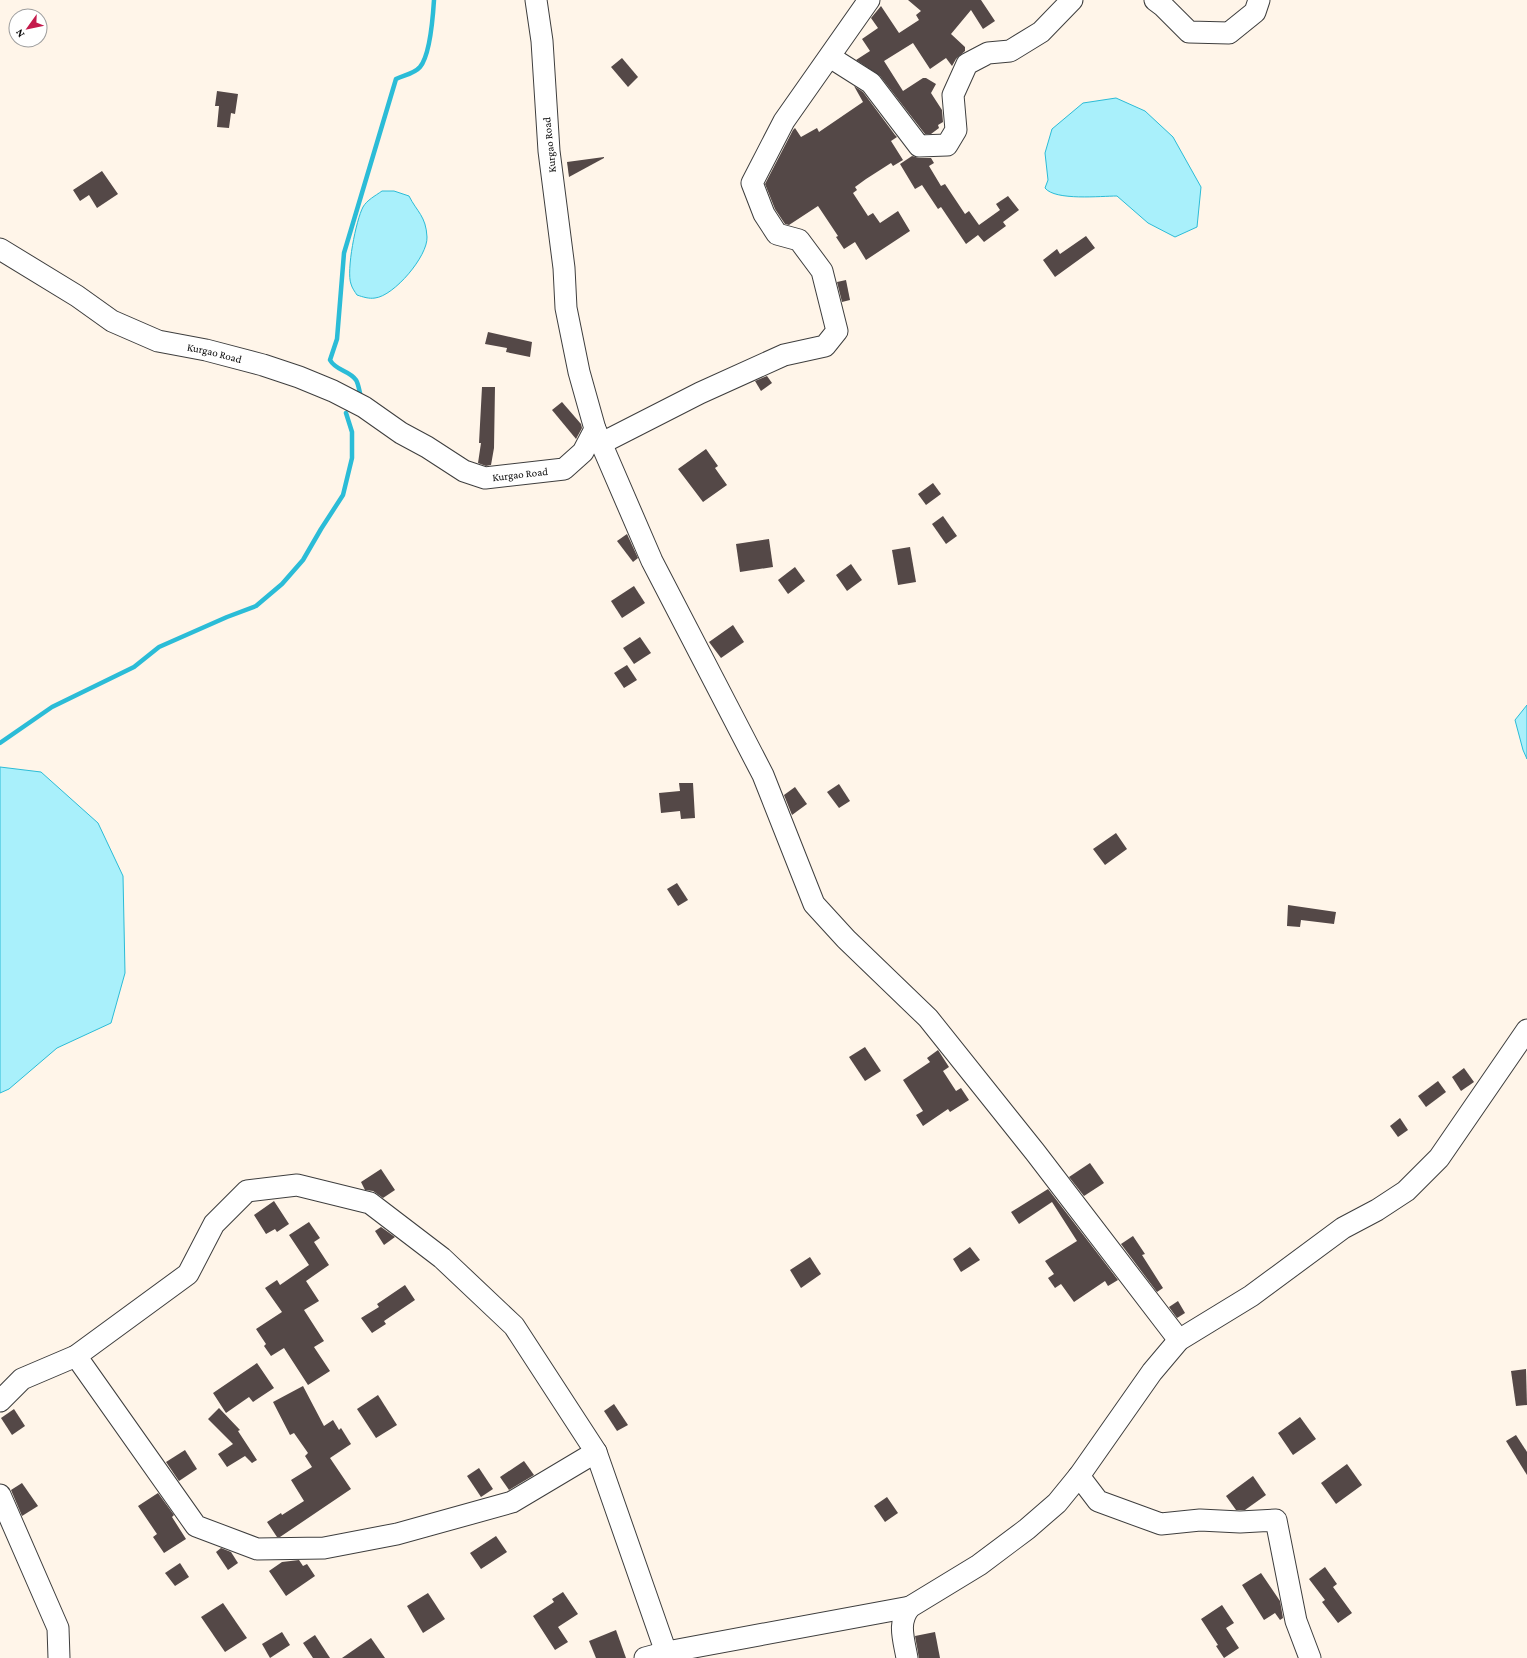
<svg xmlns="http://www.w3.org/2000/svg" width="1527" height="1658" font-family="'Crimson Pro',serif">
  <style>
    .water { fill: #a9f0fb; stroke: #2bbcd7 }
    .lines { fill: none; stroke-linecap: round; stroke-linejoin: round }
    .stream { stroke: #2bbcd7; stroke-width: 4.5 }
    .building { fill: #544847 }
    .minor-casing { stroke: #3e3e3e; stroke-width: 23 }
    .minor { stroke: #fff; stroke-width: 21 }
    .labels { text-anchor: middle; stroke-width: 4; stroke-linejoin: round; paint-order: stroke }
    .street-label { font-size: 11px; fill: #0b0b0b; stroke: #fff }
  </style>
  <rect width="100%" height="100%" fill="#fff5e9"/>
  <!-- water -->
  <g class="water">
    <path d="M1116,98L1145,111L1173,137L1201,187L1197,227L1175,237L1148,223L1117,196C1101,196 1055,201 1045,188L1048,180L1045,153L1052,129L1083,103Z"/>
    <path d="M382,191H394L409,196C417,212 426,216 427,237C428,256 394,296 375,298C369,299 363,297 357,295C355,292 352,288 351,284C346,271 356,220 363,207C367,200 375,196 382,191Z"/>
    <path d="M1527,705V759L1523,750L1515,720Z"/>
    <path d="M0,767L41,772L98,823L123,876L125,973L111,1023L57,1048L9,1089L0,1093Z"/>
  </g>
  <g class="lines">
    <!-- stream -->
    <g class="stream">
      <path d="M360,393C359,389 358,383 356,380C349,370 336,371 330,360L337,339L344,253L396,79C404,75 414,74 420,67C430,55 433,16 434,0"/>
      <path d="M0,743L52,707L134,667L159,647L227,617L256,606L282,584L303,560L321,529L343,495L352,458V432L346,413"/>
    </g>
  </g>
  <!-- building -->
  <g class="building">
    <path d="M908,0H981L995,21L983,29L971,10L951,34L965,47V51L956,59L952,66L946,58L930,69L913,43L884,61L903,91L923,78H926L936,84L931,93L942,110L943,122L938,125L939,128L931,134H925L880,76L856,60L870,51L862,39L878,28L871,18L881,6L899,33L919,20L916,15L921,11Z"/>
    <path d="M622,58L638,77L628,87L611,67Z"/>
    <path d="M854,86L863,92L895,135L897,137L891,141L903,160L893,166L891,163L866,179L855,187L857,190L853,193L868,216L873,213L880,223L898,211L910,231L866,260L855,242L844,249L836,237L838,236L818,206L789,225L785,224L775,209L765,184L793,130L795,128L801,137L817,128L819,132L863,102Z"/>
    <path d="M217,91L238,94L235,114L231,113L229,128L217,127L219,106H215Z"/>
    <path d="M912,156L919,158H931L934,163L929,166L941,186L945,184L965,214L969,211L979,225L1000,210L996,204L1008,196L1019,210L1003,222L1006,226L984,242L978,235L966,244L941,207L938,209L922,185L915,189L900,164Z"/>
    <path d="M604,157V158L569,177L567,162Z"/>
    <path d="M102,171L118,194L97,208L89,195L80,201L73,190Z"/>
    <path d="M1086,236L1095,248L1055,277L1043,260L1057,249L1060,254Z"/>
    <path d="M846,280L850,300L842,302L837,282Z"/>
    <path d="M488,332L532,342L530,357L506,352L507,348L485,344Z"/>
    <path d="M767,376L772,383L761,391L755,381Z"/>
    <path d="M482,387H495L494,448L491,465L486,466L478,463L481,443H479Z"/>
    <path d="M562,402L581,424L582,428L576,439L552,410Z"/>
    <path d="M706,449L718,466L715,468L727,485L703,502L678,469Z"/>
    <path d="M933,483L941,494L926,505L918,494Z"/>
    <path d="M943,516L957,536L946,544L932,524Z"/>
    <path d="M627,534L638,558L633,562L617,541Z"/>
    <path d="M769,539L773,567L740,572L736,544Z"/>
    <path d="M910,547L916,582L898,585L892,550Z"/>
    <path d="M851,564L862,580L847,591L836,575Z"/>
    <path d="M795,567L805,581L788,594L778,580Z"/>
    <path d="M634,586L645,603L622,618L611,601Z"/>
    <path d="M733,625L744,642L721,658L709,642Z"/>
    <path d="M640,637L651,653L634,664L623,648Z"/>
    <path d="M627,665L637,680L624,688L614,673Z"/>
    <path d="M679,783H693L695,818L681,819L680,811L661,813L659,793L680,791Z"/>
    <path d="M839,784L850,801L839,808L827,792Z"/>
    <path d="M795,787L807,804L792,815L784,795Z"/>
    <path d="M1116,833L1127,849L1105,865L1093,849Z"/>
    <path d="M677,883L688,900L678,906L667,889Z"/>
    <path d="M1288,905L1336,912L1334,924L1301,920L1300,927L1287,926Z"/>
    <path d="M865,1047L881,1071L865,1081L849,1057Z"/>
    <path d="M938,1050L949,1067L943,1071L956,1091L961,1088L969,1100L950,1112L948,1109L923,1126L916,1115L923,1111L903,1080L930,1062L927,1058Z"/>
    <path d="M1464,1068L1474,1082L1461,1091L1452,1077Z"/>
    <path d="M1438,1081L1446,1092L1426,1107L1418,1096Z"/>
    <path d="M1400,1118L1408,1130L1398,1137L1390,1126Z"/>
    <path d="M1090,1163L1104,1183L1084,1196L1069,1177Z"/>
    <path d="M381,1169L395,1190L383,1198L373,1191L365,1190L361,1182Z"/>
    <path d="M1048,1189L1118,1280L1108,1286L1105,1281L1074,1302L1061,1284L1055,1288L1048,1278L1054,1274L1045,1261L1077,1241L1052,1202L1019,1224L1011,1212Z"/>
    <path d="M274,1201L289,1224L277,1232L275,1229L266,1234L254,1215Z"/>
    <path d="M309,1222L320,1238L314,1242L329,1265L306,1281L319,1301L304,1310L324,1341L314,1347L330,1371L308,1385L284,1348L271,1356L264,1346L266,1344L256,1329L282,1312L265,1288L277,1280L280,1285L309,1265L289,1235Z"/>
    <path d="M381,1227L395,1237L384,1245L375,1231Z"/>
    <path d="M1133,1236L1145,1254L1142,1255L1163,1288L1157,1292L1121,1244Z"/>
    <path d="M970,1247L980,1260L961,1272L953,1259Z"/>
    <path d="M810,1257L821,1274L801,1288L790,1270Z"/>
    <path d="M405,1285L415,1300L384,1321L386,1324L372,1333L361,1318L379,1307L377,1304Z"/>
    <path d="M1178,1301L1185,1313L1177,1318L1169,1307Z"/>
    <path d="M257,1363L274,1388L253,1402L249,1397L226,1413L213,1393Z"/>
    <path d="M1526,1369L1527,1405L1516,1406L1511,1371Z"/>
    <path d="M303,1386L324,1426L333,1420L339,1430L341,1428L351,1444L330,1458L351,1489L280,1537H277L267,1522L281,1513L282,1515L304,1501L291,1480L312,1467L305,1456L308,1453L294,1433L290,1435L273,1402Z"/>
    <path d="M378,1395L397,1425L376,1438L357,1409Z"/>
    <path d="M614,1404L628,1425L617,1431L604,1411Z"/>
    <path d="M219,1408L240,1430L238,1431L257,1460L252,1463L245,1456L227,1467L218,1454L233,1444L208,1419Z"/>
    <path d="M14,1409L25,1426L12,1435L1,1418Z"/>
    <path d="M1300,1417L1316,1439L1293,1455L1278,1433Z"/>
    <path d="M1516,1435L1527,1452V1475L1506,1441Z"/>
    <path d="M185,1450L197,1469L179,1481L166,1462Z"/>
    <path d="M524,1461L534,1475L509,1490L500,1477Z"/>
    <path d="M1347,1464L1362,1485L1336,1504L1321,1483Z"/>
    <path d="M479,1468L493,1489L481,1497L467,1476Z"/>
    <path d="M1253,1476L1266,1495L1245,1510H1236L1226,1496Z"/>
    <path d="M22,1483L38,1506L22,1516L11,1490Z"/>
    <path d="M158,1493L174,1515L172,1517L186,1539L164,1553L153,1537L157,1534L138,1506Z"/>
    <path d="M887,1497L898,1513L885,1522L874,1506Z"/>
    <path d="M496,1536L507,1552L481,1569L470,1553Z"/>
    <path d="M221,1548L231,1552L238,1563L228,1570L216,1552Z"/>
    <path d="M299,1560L303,1566L307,1564L315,1576L286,1596L269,1571L282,1562Z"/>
    <path d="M180,1563L189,1577L175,1586L165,1573Z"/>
    <path d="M1325,1567L1337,1584L1333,1587L1352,1613L1338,1623L1322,1602L1325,1600L1309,1579Z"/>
    <path d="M1261,1573L1280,1601L1283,1618L1280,1620L1275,1613L1264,1620L1242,1585Z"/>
    <path d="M563,1592L578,1614L558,1627L568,1642L555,1650L533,1616L554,1602L552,1599Z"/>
    <path d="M428,1593L445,1619L423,1633L407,1606Z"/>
    <path d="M223,1603L247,1638L225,1652L201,1617Z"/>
    <path d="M1222,1605L1234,1623L1226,1628L1239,1648L1224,1658L1216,1646L1218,1645L1201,1619Z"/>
    <path d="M616,1630L626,1658H596L589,1641Z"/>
    <path d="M282,1632L290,1645L270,1658L262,1644Z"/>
    <path d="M935,1632L940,1658H919L915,1636Z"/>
    <path d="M315,1635L330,1658H313L303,1643Z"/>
    <path d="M371,1638L385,1658H342Z"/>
  </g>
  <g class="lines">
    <defs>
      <g id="minor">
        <path d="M1155,0L1163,6L1189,32L1229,33L1255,12L1259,0"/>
        <path d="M830,57L871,83L919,146L947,145L956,130L953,95L967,64L988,53L1010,51L1041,32L1072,0"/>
        <path id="s1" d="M0,249L77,296L112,321L158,341L206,350L263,365L299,377L333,391L364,407L401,433L427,447L464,471L485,478L564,469L583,452L595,429L579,372L566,308L564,268L549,151L542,41L536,0"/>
        <path d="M595,429L652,561L763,775L814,904L846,939L928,1018L1035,1152L1179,1340"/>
        <path d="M602,443L700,393L784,355L825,346L837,331L822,271L799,240L777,234L764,214L752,183L784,121L869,0"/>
        <path d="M76,1356L196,1526L257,1549L324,1548L397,1534L512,1502L596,1452"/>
        <path d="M0,1401L22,1379L76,1356L188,1274L214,1224L247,1191L297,1185L370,1203L442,1258L514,1326L596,1452L668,1658"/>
        <path d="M1079,1476L1098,1501L1161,1524L1200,1520L1240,1522L1276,1520L1296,1621L1310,1658"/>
        <path d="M0,1495L58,1628L59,1658"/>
        <path d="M645,1658L667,1652L910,1607"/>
        <path d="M907,1658C904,1640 897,1622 910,1607L979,1565L1027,1529L1057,1503L1079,1476L1152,1372L1179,1340L1251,1296L1343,1228L1377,1210L1406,1191L1439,1158L1527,1030"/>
      </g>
    </defs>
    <!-- minor casing -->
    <use href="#minor" class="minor-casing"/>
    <!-- minor -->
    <use href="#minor" class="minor"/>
  </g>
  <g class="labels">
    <!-- street labels -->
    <g class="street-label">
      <text transform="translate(549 145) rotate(-96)" y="4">Kurgao Road</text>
      <text dy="4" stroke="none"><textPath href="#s1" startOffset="241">Kurgao Road</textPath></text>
      <text dy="4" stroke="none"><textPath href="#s1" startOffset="577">Kurgao Road</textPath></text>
    </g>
  </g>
  <!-- north arrow -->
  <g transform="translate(28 28) rotate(237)"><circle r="19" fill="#ffffff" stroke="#9d9d9d"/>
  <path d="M0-3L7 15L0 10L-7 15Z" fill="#c41a4b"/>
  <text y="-6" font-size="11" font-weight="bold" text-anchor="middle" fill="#0b0b0b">N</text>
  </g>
</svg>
